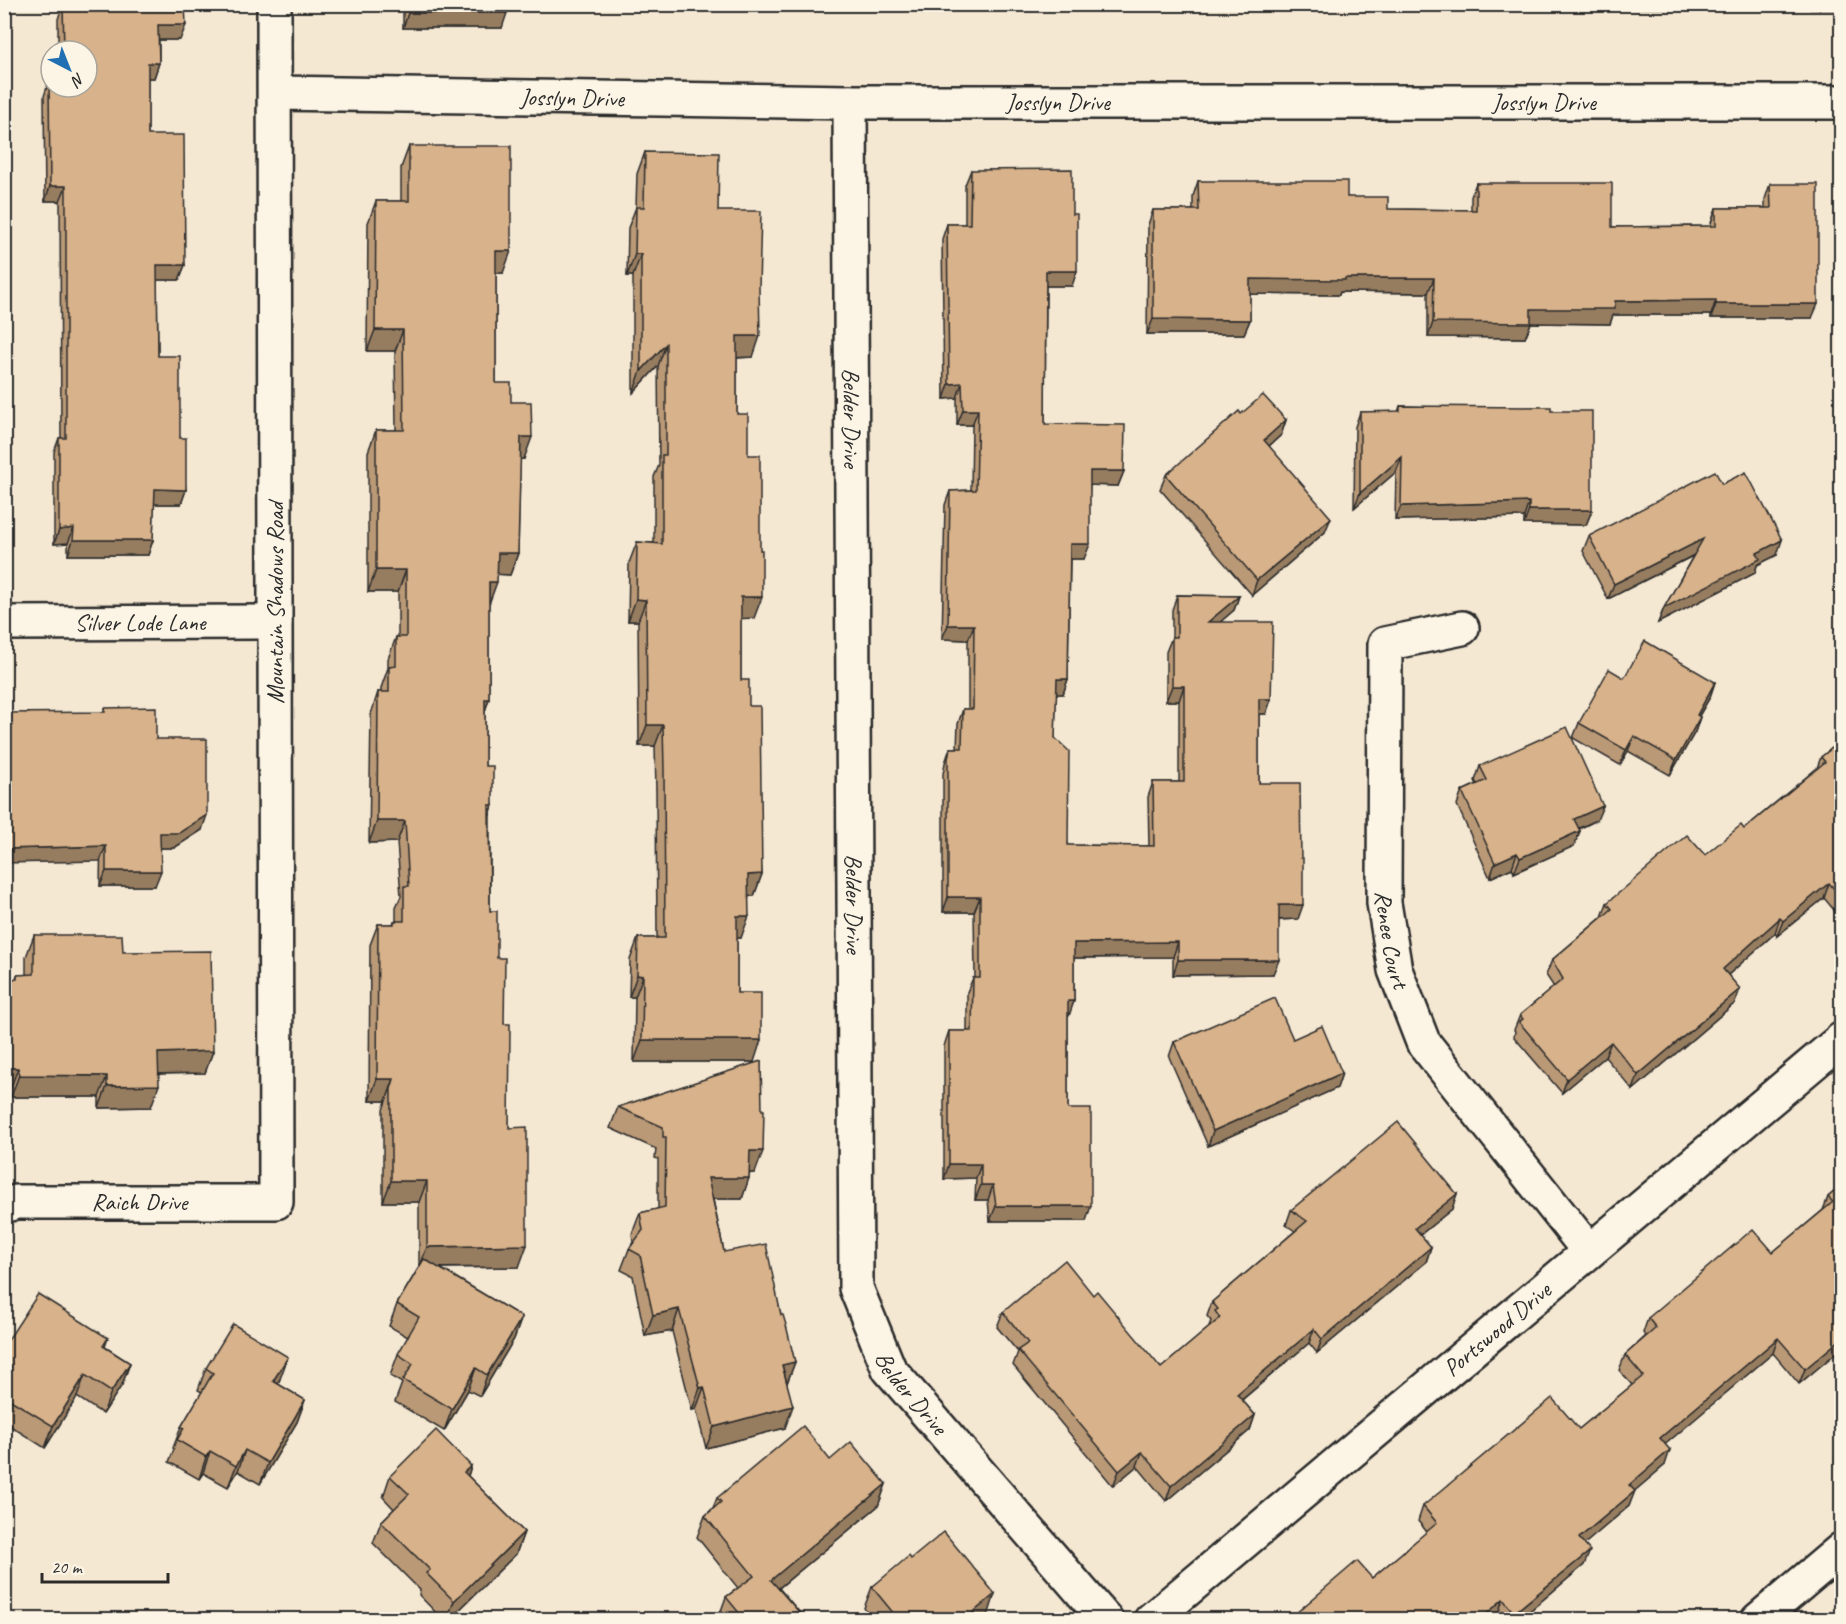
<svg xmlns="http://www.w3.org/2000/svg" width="1846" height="1624" font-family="Caveat,sans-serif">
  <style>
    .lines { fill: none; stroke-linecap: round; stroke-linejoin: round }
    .street-casing { stroke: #2b2b2b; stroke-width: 38 }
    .primary-casing { stroke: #2b2b2b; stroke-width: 38 }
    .street { stroke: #fcf5e5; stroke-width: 33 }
    .primary { stroke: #fcf5e5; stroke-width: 33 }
    .wall { fill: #ba9977; stroke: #2b2b2b; stroke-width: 1.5 }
    .shaded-wall { fill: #977d61; stroke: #2b2b2b; stroke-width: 1.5 }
    .building { fill: #d8b28a; stroke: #2b2b2b; stroke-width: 1.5 }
    .labels { text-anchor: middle; stroke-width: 4.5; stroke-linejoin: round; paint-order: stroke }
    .street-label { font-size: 24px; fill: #2b2b2b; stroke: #fcf5e5 }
  </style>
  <rect width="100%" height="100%" fill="#f5e8d3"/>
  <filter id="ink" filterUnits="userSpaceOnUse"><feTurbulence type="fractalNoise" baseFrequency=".0167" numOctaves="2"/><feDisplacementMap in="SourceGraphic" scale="12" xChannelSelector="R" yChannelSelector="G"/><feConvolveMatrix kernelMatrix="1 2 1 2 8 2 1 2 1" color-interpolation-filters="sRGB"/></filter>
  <g filter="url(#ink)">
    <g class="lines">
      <defs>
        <g id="street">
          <path id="s1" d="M275,93L850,102H1842"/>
          <path id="s2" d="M850,102L856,1288L889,1369L1106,1620"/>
          <path id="s3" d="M4,623L275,622"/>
          <path id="s4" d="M1462,628L1385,644L1384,903L1395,970L1423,1042L1588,1250"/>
          <path id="s5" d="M4,1206L16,1202H276L274,4"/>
          <path id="s6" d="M1151,1620L1842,1039"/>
        </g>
        <path id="primary" d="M1758,1620L1842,1549"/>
      </defs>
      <!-- street casing -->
      <use href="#street" class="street-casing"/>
      <!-- primary casing -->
      <use href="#primary" class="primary-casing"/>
      <!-- street -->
      <use href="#street" class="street"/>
      <!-- primary -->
      <use href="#primary" class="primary"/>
    </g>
    <!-- wall -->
    <g class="wall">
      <path d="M63,4L180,40H159V63L154,78H148V135L185,265L179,280H157L158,356L180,438L186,490L181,504H154L153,540L148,555H68V543L54,544V452L59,438H61L60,201H45L44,96L49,81L87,87V51H58V19Z"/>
      <path d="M403,4H507L502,28H403Z"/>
      <path d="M409,146L503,273H496V383L511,402L524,459H520L518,553L510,575L497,574L489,604V699L485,711V766L493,805L490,816V911L504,1024L509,1128L519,1267L440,1268L522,1317L514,1339L480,1396L468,1390L444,1431L395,1402L402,1383L390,1376L398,1354L408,1337L389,1326L397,1304L419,1267V1202H383V1110L386,1101H369L370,945L378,924H393L394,921H396V907L401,896L397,842L369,843L371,714L378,692H381V688L388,668V659L396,637H398V592H368V452L376,430H396L395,351H367L368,223L376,201H401V168Z"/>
      <path d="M645,152L718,211L753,357L737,358V414L748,455L754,618H741V680L749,706L762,874L754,896H749L741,938H737V993L754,1062H634L635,997H629L630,960L638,938H657L656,792L655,746H639L638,621H628L629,563L637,542L654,543V477L659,465L658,366L633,393V276H627L628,228L636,207L637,174Z"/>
      <path d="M971,170L1072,286H1046L1045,424L1124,471L1118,486L1090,485L1084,559H1070L1068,679L1063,694H1056L1055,738L1068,845L1149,846L1148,797L1153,782H1179V701H1166V652L1172,637V610L1177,595L1239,596L1234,610L1220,622L1271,699L1266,714H1259V783L1298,919L1279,920L1273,974L1173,975V957L1074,958V1001L1068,1016V1109L1086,1221H990L988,1200H975L976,1178L944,1179V1046L949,1031H967V992L973,978H975L974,912H943V774L945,763L950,748H957L958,724L963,709H968V640L942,639L945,505L950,491L971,490L972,425H957V398L944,399L942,239L947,224H965V185Z"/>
      <path d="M1198,181L1347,197L1388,209L1471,210V197L1476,183L1612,227L1711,226V223L1716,208H1765V199L1770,184L1812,318H1711V315H1613L1610,324L1531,323L1525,338L1428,337V293L1340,292L1339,295L1250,294V320L1244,334H1147L1148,225L1153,210H1193V196Z"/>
      <path d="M1400,406L1551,411L1592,510L1586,525L1524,524V517L1395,520L1396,472L1354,508L1355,427L1360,412H1398Z"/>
      <path d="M1241,414L1286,420L1281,435L1269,446L1325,532L1252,595L1160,489L1166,475Z"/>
      <path d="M1722,484L1777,555L1757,565L1755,573L1658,623L1664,608L1693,556L1608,599L1583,551L1589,536Z"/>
      <path d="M1624,678L1715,682L1710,697L1699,716L1700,717L1695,732L1670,775L1628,751L1620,765L1573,738L1579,723Z"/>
      <path d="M105,708L156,739L202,830L174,848H160L155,886H100L103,712Z"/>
      <path d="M1842,715V731L1838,726Z"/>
      <path d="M1842,740V913L1839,916L1824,898L1777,936L1775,933L1728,975L1735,1003L1633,1090L1605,1057L1562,1093L1514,1037L1515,1031L1514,1030L1520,1015L1554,987L1546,975L1552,960L1602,917L1607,903L1705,855L1744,829L1817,768L1821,757Z"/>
      <path d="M1480,766L1597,820L1579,829L1580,831L1574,846L1514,873L1512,868L1490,878L1457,805L1462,791L1477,784L1475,781Z"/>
      <path d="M34,935L123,952L213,1051L205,1073L159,1074L151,1107L99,1108V1097H11L10,1090H4V979H16L17,975H26V957Z"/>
      <path d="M1293,1039L1342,1073L1337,1088L1208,1146L1169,1057L1174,1042Z"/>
      <path d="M761,1061L755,1173H750L742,1199H713L724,1252L781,1315L795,1362L787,1383L785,1428L706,1448L696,1409L692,1410L672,1331L645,1336L633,1276L621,1270L629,1249L633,1242L632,1234L640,1213L658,1209V1159L655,1158L656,1149L610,1128L618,1107Z"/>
      <path d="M1842,1185V1348L1799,1384L1773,1353L1665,1444V1465L1634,1491L1629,1506L1584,1544V1565L1519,1620H1502L1498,1614L1372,1578L1427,1532L1418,1521L1423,1506L1579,1429L1632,1385L1619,1370L1625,1355L1646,1336L1643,1333L1648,1318L1773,1252L1823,1210L1828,1197Z"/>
      <path d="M1452,1209L1420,1235L1431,1247L1426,1262L1317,1353L1309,1343L1242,1400L1255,1415L1250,1430L1166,1501L1137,1466L1113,1486L1013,1365L1018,1352L997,1327L1003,1312L1093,1295L1161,1368L1210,1327L1209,1326L1211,1321L1207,1316L1212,1302L1295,1231L1286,1225L1291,1210Z"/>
      <path d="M108,1338L105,1347L130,1363L122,1385L103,1414L77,1397L45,1448L4,1422V1346Z"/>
      <path d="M206,1368L280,1379L278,1384L305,1400L297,1422L260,1484L238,1471L228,1487L203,1473L199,1479L169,1462L174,1449L173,1448L181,1427L202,1392L198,1390Z"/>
      <path d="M830,1460L886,1484L878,1506L779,1588L806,1620H719L718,1619L726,1597L738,1588L697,1537L705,1516L713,1508L717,1498Z"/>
      <path d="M471,1466L468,1476L524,1532L516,1554L449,1620H443L419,1595L420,1590L373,1543L381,1522L394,1509L383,1497L390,1476Z"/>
      <path d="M911,1559L988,1616L983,1620H873L864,1608L872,1587Z"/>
    </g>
    <!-- shaded-wall -->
    <g class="shaded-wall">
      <path d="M841,4H904L903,8L840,7Z"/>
      <path d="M1306,4H1352V6H1305Z"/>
      <path d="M1565,4H1698L1696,8L1564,7Z"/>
      <path d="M1812,4H1842V9H1811Z"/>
      <path d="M408,13H507L502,28H403Z"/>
      <path d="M158,25H186L180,40H153Z"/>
      <path d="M148,63H159L154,78H142Z"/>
      <path d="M50,186H66L60,201H45Z"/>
      <path d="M496,251H511L503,273H488Z"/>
      <path d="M635,254H641L633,276H627Z"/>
      <path d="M157,265H185L179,280H152Z"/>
      <path d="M1046,271H1077L1072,286H1040Z"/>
      <path d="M1345,278H1434L1428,293L1340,292L1339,295L1245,294L1250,279Z"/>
      <path d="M1716,300L1711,315H1613L1610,324L1531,323L1525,338L1428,337L1433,322L1531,309L1615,301Z"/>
      <path d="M1716,304H1818L1812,318H1711Z"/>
      <path d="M1153,319L1250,320L1244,334H1147Z"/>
      <path d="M375,330H403L395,351H367Z"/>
      <path d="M737,336H760L753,357L729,358Z"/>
      <path d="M666,344L658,366L633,393L641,371Z"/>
      <path d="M962,383L957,398L944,399L949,384Z"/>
      <path d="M963,410H978L972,425H957Z"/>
      <path d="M1286,420L1281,435L1259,455L1264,440Z"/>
      <path d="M521,437H532L524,459H513Z"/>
      <path d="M1402,457L1396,472L1354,508L1360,493Z"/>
      <path d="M1090,471H1124L1118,486L1085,485Z"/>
      <path d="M155,489L186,490L181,504H149Z"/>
      <path d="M1529,502L1524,517L1395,520L1401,506Z"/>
      <path d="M1529,510H1592L1586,525L1524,524Z"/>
      <path d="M1331,518L1325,532L1252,595L1257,580Z"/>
      <path d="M74,528L68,543L54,544L59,530Z"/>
      <path d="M1703,539L1698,553L1608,599L1614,584Z"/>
      <path d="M73,540H153L148,555H68Z"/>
      <path d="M1782,540L1777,555L1757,565L1755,573L1658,623L1664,608L1757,553Z"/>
      <path d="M1070,544H1090L1084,559H1064Z"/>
      <path d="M498,553H518L510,575L490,574Z"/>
      <path d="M376,570H406L398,592H368Z"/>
      <path d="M489,582H497L489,604Z"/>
      <path d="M1239,596L1234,610L1203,637L1208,622Z"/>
      <path d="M741,597H762L754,618L733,619Z"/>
      <path d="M636,599L646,600L638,621H628Z"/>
      <path d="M948,625H974L968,640L942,639Z"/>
      <path d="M1057,679H1068L1063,694H1051Z"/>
      <path d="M1715,682L1710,697L1691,729L1697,715Z"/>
      <path d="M1172,686H1184L1179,701H1166Z"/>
      <path d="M485,699H489L482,720Z"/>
      <path d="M1259,699H1271L1266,714H1254Z"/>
      <path d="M1700,717L1695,732L1670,775L1676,760Z"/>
      <path d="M647,725H663L655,746H639Z"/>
      <path d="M1634,736L1628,751L1620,765L1626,750Z"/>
      <path d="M489,805H493L486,827Z"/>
      <path d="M1603,806L1597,820L1568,833L1574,819Z"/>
      <path d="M207,815L202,830L174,848H155L160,833Z"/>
      <path d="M377,821H405L397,842L369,843Z"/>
      <path d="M1580,831L1574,846L1514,873L1520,858Z"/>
      <path d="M106,846L100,861L4,863V849Z"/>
      <path d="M1517,853L1512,868L1490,878L1495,863Z"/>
      <path d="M106,871H161L155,886H100Z"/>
      <path d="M762,874L754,896L741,897L748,875Z"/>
      <path d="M1829,883L1824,898L1777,936L1783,921Z"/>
      <path d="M948,897H980L974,912H943Z"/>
      <path d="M1279,905H1303L1298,919L1273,920Z"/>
      <path d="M737,916H749L741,938H729Z"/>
      <path d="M1780,918L1775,933L1718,984L1723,969Z"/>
      <path d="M1178,942L1173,957L1069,958L1074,943Z"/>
      <path d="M1178,960H1279L1273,974L1173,975Z"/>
      <path d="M637,975L643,976L635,997H629Z"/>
      <path d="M1740,989L1735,1003L1633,1090L1638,1075Z"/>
      <path d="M1068,1001H1074L1069,1016H1063Z"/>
      <path d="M642,1040H761L754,1062H634Z"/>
      <path d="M1611,1042L1605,1057L1562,1093L1567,1079Z"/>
      <path d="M213,1051L205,1073L150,1074L158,1053Z"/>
      <path d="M7,1068H18L10,1090H4V1075Z"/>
      <path d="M1342,1073L1337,1088L1208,1146L1213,1131Z"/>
      <path d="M19,1075L107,1076L99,1097H11Z"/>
      <path d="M377,1079H394L386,1101H369Z"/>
      <path d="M159,1085L151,1107L99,1108L107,1086Z"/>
      <path d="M750,1151H763L755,1173H742Z"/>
      <path d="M949,1164H981L976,1178L944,1179Z"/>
      <path d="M708,1178H749L742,1199H701Z"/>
      <path d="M391,1181H427L419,1202H383Z"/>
      <path d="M981,1185H993L988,1200H975Z"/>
      <path d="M1457,1194L1452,1209L1410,1243L1415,1228Z"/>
      <path d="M996,1206H1091L1086,1221H990Z"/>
      <path d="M527,1245L519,1267L419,1268L427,1247Z"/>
      <path d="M1431,1247L1426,1262L1317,1353L1322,1339Z"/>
      <path d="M679,1309L672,1331L645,1336L653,1315Z"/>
      <path d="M522,1317L514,1339L480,1396L487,1375Z"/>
      <path d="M1314,1329L1309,1343L1232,1408L1237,1394Z"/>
      <path d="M1778,1338L1773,1353L1655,1453L1660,1438Z"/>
      <path d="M1842,1338V1348L1799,1384L1805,1369Z"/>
      <path d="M288,1357L280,1379L266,1403L273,1381Z"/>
      <path d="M795,1362L787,1383L782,1365Z"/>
      <path d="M130,1363L122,1385L103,1414L111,1392Z"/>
      <path d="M476,1368L468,1390L444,1431L452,1409Z"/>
      <path d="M85,1375L77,1397L45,1448L53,1426Z"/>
      <path d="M704,1387L696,1409L692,1410L700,1388Z"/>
      <path d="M305,1400L297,1422L260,1484L268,1463Z"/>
      <path d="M793,1406L785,1428L706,1448L714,1427Z"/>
      <path d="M1255,1415L1250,1430L1166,1501L1171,1486Z"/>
      <path d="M245,1450L238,1471L228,1487L236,1466Z"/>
      <path d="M1670,1450L1665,1465L1624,1500L1629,1485Z"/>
      <path d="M210,1451L203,1473L199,1479L206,1457Z"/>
      <path d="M1142,1452L1137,1466L1113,1486L1119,1471Z"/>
      <path d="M471,1466L464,1488V1472Z"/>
      <path d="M886,1484L878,1506L763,1601L771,1580Z"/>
      <path d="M1635,1491L1629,1506L1574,1553L1579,1538Z"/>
      <path d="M524,1532L516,1554L449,1620H447L454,1601Z"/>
      <path d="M1590,1551L1584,1565L1519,1620H1512L1514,1613Z"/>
      <path d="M995,1594L988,1616L983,1620H964Z"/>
      <path d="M1503,1599L1498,1614L1492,1620H1480Z"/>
    </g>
    <!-- building -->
    <g class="building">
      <path d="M63,4H185L186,25H158L159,63H148V135H184L185,265H157L158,356H180V438H186V490L155,489L153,540H73L74,528L59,530V438H66V186H50L49,81H51V87H87V51H64Z"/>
      <rect x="408" y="4" width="99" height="9"/>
      <path d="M409,146H511V251H496V383H511V402H531L532,437H521L518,553H498L497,582H489V699H485V766H493V805H489L490,911H497V958H505L504,1024H510V1029L509,1128L527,1127V1245L427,1247V1181H391V1089L394,1079H377L378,924H394V921H404V886H409L405,821H377L378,692H389V667L396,666V637H406V570H376V430H404L403,330H375L376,201H409Z"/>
      <path d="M645,152L719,153L718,211H761L759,288L760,336H737V414H748V455H760V550H762V597H741V680H749V706H760L762,874L748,875L749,916H737V993H761V1040H642L643,976L637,975L638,938H665L664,770L663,725H647L646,600L636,599L637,542L662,544V455H666V344L641,371V254H635L636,207H644Z"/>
      <path d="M1072,169V214H1077V271H1046L1045,424L1125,425L1124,471H1090V544H1070L1068,679H1057L1055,738L1069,751L1068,845L1154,846L1153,782H1184V686H1172V637H1177V595L1239,596L1208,622H1273L1271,699H1259V783H1300L1301,858H1303V905H1279V960H1178V942L1074,943V1001H1068V1109H1091V1206H996L993,1185H981V1164H949V1031H972L973,978H980V897H948V759L950,748H962L963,709H973L974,625H948L950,491L976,490L978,410H963L962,383L949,384L947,224H970L971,170Z"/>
      <path d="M1198,181H1347V197H1388V209L1476,210V183H1612V227L1716,226V208H1771L1770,184H1818V304H1716V300L1615,301V309H1531V323L1433,322L1434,278H1345V280L1250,279V320L1153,319V210H1199Z"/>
      <path d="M1263,395L1286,420L1264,440L1331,518L1257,580L1166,475L1239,411L1241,414Z"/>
      <path d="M1400,406L1551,407V411H1592V510H1529V502L1401,506L1402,457L1360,493V412L1400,411Z"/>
      <path d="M1715,471L1722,484L1746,472L1782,540L1757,553L1760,559L1664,608L1703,539L1614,584L1589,536Z"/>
      <path d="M1645,641L1715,682L1697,715L1700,717L1676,760L1634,736L1626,750L1579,723L1609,669L1624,678Z"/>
      <path d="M156,707V739H207V815L179,833H160L161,871H106V846L4,849V713L105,712V708Z"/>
      <path d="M1567,727L1603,806L1574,819L1580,831L1520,858L1517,853L1495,863L1462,791L1487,780L1480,766Z"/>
      <path d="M1842,740V898L1829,883L1783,921L1780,918L1723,969L1740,989L1638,1075L1611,1042L1567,1079L1519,1022L1523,1019L1520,1015L1563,979L1552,960L1612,909L1607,903L1687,835L1705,855L1741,825L1744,829L1825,762L1821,757Z"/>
      <path d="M34,935H122L123,952L211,951L213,1051L158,1053L159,1085L107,1086V1076L19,1075L18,1068H7V1039H4V979H17V975L34,974Z"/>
      <path d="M1275,998L1293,1039L1322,1026L1342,1073L1213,1131L1174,1042Z"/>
      <path d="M761,1061L762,1110H764L763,1151H750L749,1178H708L724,1252L766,1244L781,1315H783L786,1325L795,1362L782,1365L793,1406L714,1427L704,1387L700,1388L679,1309L653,1315L640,1255L629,1249L643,1230L640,1213L665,1207L666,1137H663V1127L618,1107Z"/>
      <path d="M1398,1122L1457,1194L1415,1228L1431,1247L1322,1339L1314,1329L1237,1394L1255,1415L1171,1486L1142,1452L1119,1471L1018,1350L1028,1343L1003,1312L1065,1260L1093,1295L1097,1291L1161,1368L1220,1318L1215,1311L1218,1309L1212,1302L1307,1221L1291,1210Z"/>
      <path d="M1842,1185V1338L1805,1369L1778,1338L1660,1438L1670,1450L1629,1485L1635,1491L1579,1538L1590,1551L1514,1613L1503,1599L1480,1620H1288L1357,1561L1372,1578L1437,1523L1423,1506L1552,1398L1579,1429L1643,1376L1625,1355L1656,1328L1648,1318L1753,1229L1773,1252L1833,1202L1828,1197Z"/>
      <path d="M424,1259L522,1317L487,1375L476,1368L452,1409L403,1380L413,1364L398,1354L419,1317L397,1304Z"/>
      <path d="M38,1294L108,1338L103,1346L130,1363L111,1392L85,1375L53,1426L4,1396V1346Z"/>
      <path d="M233,1324L288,1357L273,1381L305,1400L268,1463L245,1450L236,1466L210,1451L206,1457L177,1440L184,1428L181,1427L213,1373L206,1368Z"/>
      <path d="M803,1426L830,1460L851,1442L886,1484L771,1580L806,1620H745L726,1597L754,1576L705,1516L721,1502L717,1498Z"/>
      <path d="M436,1430L471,1466L464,1472L524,1532L454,1601L426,1573L430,1570L381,1522L409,1494L390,1476Z"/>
      <path d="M944,1532L995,1594L964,1620H899L872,1587L909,1556L911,1559Z"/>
    </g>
  </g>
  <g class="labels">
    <!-- street labels -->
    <g class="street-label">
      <text dy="8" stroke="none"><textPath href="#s1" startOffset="297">Josslyn Drive</textPath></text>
      <text dy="8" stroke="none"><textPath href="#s1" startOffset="783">Josslyn Drive</textPath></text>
      <text dy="8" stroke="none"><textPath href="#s1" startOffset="1269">Josslyn Drive</textPath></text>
      <text dy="8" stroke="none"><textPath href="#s2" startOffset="316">Belder Drive</textPath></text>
      <text transform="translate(275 603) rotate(-90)" y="8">Mountain Shadows Road</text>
      <text dy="8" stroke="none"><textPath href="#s3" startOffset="136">Silver Lode Lane</textPath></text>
      <text dy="8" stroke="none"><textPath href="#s2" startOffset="802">Belder Drive</textPath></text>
      <text dy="8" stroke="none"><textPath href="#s4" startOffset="375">Renee Court</textPath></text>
      <text dy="8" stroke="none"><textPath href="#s5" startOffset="136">Raich Drive</textPath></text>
      <text dy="8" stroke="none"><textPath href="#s6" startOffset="452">Portswood Drive</textPath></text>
      <text dy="8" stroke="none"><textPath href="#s2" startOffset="1306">Belder Drive</textPath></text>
    </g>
  </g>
  <!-- margin -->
  <rect width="1846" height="1624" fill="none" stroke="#fcf5e5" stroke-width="24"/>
  <rect x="12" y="12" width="1822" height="1600" fill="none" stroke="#2b2b2b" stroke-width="2" filter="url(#ink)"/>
  <!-- north arrow -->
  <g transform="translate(69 69) rotate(138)"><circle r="28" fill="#fcf5e5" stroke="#a8a49b" stroke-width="1.5"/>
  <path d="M0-4.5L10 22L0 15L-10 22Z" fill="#1f6fb2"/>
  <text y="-9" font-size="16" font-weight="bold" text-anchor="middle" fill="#2b2b2b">N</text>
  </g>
  <!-- scale -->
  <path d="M42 1573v9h126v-9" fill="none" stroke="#2b2b2b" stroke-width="3"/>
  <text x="51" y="1573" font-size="18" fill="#2b2b2b" stroke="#fcf5e5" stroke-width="4.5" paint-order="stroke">20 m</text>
</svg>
